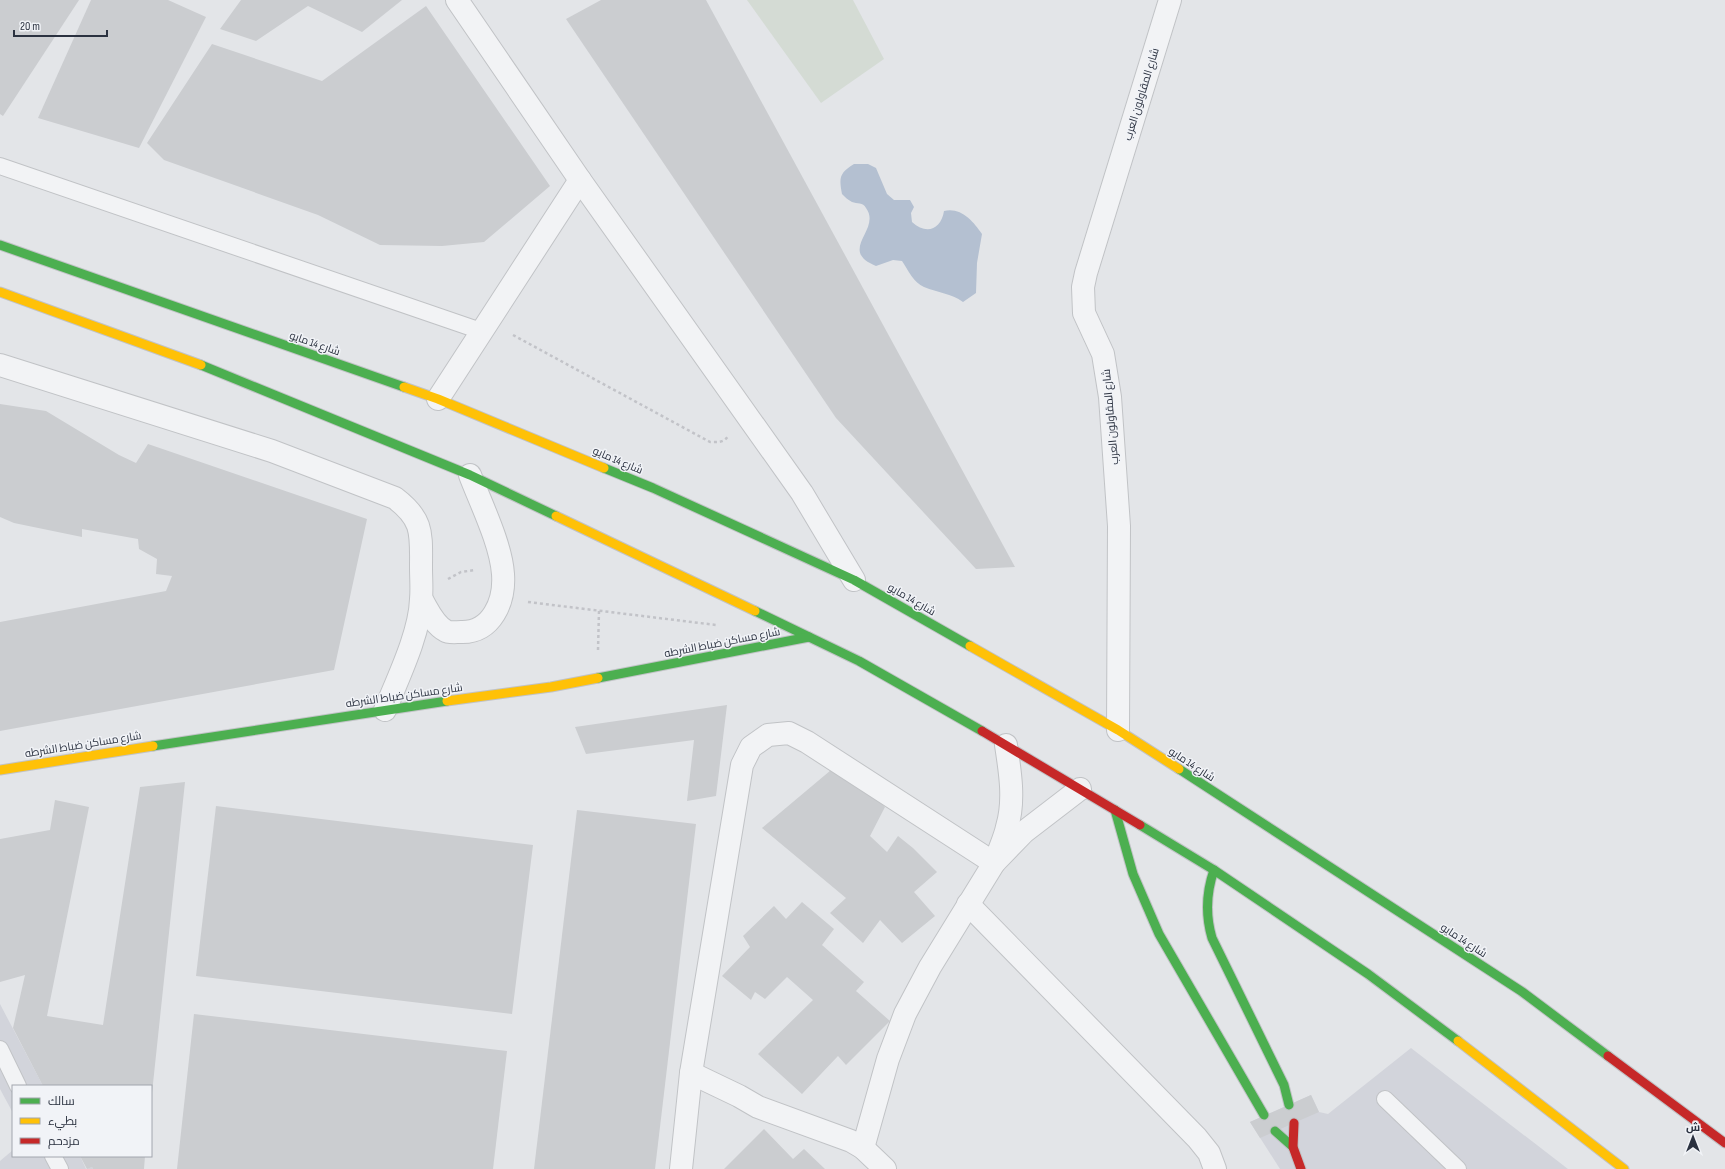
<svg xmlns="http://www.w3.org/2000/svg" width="1725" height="1169" font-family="'Sofia Sans Condensed',Cairo,sans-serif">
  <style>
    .built { fill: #d2d4db }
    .green { fill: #d4dbd4 }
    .water { fill: #b4c0d1 }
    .building { fill: #cbcdd0 }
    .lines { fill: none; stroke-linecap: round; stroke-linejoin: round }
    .lane-casing { stroke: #c1c3c6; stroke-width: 18 }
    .street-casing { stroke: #c1c3c6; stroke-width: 24 }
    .fast-casing { stroke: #c1c3c6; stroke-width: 11 }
    .slow-casing { stroke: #c1c3c6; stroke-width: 11 }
    .jam-casing { stroke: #c1c3c6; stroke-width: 11 }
    .path { stroke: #c2c3c8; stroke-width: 2.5; stroke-dasharray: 3 3; stroke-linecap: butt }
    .lane { stroke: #f2f3f5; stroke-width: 16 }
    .street { stroke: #f2f3f5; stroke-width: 22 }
    .fast { stroke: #4caf50; stroke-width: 9 }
    .slow { stroke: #ffc107; stroke-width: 9 }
    .jam { stroke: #c62828; stroke-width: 9 }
    .labels { text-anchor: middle; stroke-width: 3; stroke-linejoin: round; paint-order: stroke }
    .street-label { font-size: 11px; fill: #2b3240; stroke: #f1f3f7 }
  </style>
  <rect width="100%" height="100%" fill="#e3e5e8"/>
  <!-- built -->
  <g class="built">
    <path d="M0,1004L43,1086H13V1113L0,1089Z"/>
    <path d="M1411,1048L1568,1169H1280L1250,1122L1311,1095L1319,1112L1328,1114Z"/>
    <path d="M13,1150V1156H80L86,1169L92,1167L93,1169H0V1161Z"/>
  </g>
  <!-- green -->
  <path class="green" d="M747,0H853L884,59L821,103Z"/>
  <!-- water -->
  <path class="water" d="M854,164H868L876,168L887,194L894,200H910L914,207L911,213L912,222C926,235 941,230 944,211C961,207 973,221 982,234L977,263L976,293L963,302C951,293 938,293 924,287C914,283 908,270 902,261L893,260L876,266C837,250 882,230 866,208C863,202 857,204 852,202C848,200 845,197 842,194C839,178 839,173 854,164Z"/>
  <!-- building -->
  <g class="building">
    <path d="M0,0H79L3,116L0,114Z"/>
    <path d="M91,0H168L206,17L139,148L38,118Z"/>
    <path d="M241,0H402L362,32L308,6L256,41L220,29Z"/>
    <path d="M601,0H706L1015,567L976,569L836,418L566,19Z"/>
    <path d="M426,6L550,186L484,242L442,246L380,245L318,215L164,160L147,143L212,44L322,81Z"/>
    <path d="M0,404L46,411L119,455L136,463L148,444L367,519L334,670L0,731V622L166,591L172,576L156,574L157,559L139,549L138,539L82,529V537L14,523L0,517Z"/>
    <path d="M727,705L716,796L687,801L694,740L586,754L575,727Z"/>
    <path d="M837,765L885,807L870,836L887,852L898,836L913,848L937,872L914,892L935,916L902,943L880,920L863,943L830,913L846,898L762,828Z"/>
    <path d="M185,782L152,1093L151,1086H43L13,1028L25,975L0,982V839L50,830L55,800L89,807L47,1016L103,1025L140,787Z"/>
    <path d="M216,806L533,845L512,1014L196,976Z"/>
    <path d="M577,810L696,824L655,1169H534Z"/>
    <path d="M802,902L834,929L822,945L864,982L856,991L890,1021L846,1065L838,1056L802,1094L758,1054L813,1000L787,977L765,999L755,992L751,1000L722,976L750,947L743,936L774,906L786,919Z"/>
    <path d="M194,1014L507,1051L493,1169H177Z"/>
    <path d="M1311,1095L1319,1112L1260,1138L1250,1122Z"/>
    <path d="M764,1129L793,1159L804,1149L825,1169H724Z"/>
    <path d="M80,1156H145L144,1169H93L92,1167L87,1169Z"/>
  </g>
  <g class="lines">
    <defs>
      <g id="lane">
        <path d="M0,166L481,331"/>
        <path d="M0,1049L18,1086"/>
        <path d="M1385,1099L1458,1169"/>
        <path d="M53,1156L60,1169"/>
      </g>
      <g id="street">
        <path d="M457,0L580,180L802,493L854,580"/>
        <path d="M0,365L272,451L395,498C424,520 421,534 421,568C421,578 422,589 421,599C420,633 398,678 385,710"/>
        <path d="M438,399L580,180"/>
        <path d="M422,600C428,610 434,625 446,631C449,633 456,632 461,632C492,633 505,601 503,574C501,544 481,504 470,475"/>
        <path d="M1118,730L1119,526L1110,397L1103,354L1084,313L1083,287L1086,273L1170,0"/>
        <path d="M997,857C1000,847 1005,837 1007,827C1015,801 1010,771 1006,745"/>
        <path d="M968,904L1197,1138L1209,1153L1215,1169"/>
        <path d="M691,1073L739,1096L758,1107L851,1141L863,1148L885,1169"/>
        <path d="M863,1148L888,1059L905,1014L930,967L994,863L1024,832L1080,789"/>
        <path d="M681,1169L691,1073L742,765L751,747L768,735L789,733L807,742L994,863"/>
      </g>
      <g id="fast">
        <path d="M0,245L404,387"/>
        <path d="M201,365L470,475L556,516"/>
        <path d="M604,468L653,488L854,580L970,646"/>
        <path d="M755,611L859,661L982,731"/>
        <path d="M598,678L809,637"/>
        <path d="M153,746L447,701"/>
        <path d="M1179,769L1521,991L1608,1056"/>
        <path d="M1115,810L1133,874L1159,934L1264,1115"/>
        <path d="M1140,825L1214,870L1368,974L1458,1041"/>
        <path d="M1214,870C1206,893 1205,914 1212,938L1284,1085L1289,1105"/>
        <path d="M1275,1131L1293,1147"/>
      </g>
      <g id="slow">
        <path d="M0,292L201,365"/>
        <path d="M404,387L438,399L604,468"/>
        <path d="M556,516L755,611"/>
        <path d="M970,646L1118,730L1179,769"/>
        <path d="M447,701L551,687L598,678"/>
        <path d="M0,770L153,746"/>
        <path d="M1458,1041L1624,1169"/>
      </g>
      <g id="jam">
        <path d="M982,731L1140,825"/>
        <path d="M1608,1056L1725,1143"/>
        <path d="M1294,1123L1293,1147L1301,1169"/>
      </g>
    </defs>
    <!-- lane casing -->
    <use href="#lane" class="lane-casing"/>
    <!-- street casing -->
    <use href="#street" class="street-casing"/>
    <!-- fast casing -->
    <use href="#fast" class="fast-casing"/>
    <!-- slow casing -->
    <use href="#slow" class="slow-casing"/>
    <!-- jam casing -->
    <use href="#jam" class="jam-casing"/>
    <!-- path -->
    <g class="path">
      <path d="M513,335L710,442C717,442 724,443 728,436"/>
      <path d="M448,579L461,572L475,570"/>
      <path d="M528,602L716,625"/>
      <path d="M598,650L599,611"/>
    </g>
    <!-- lane -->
    <use href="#lane" class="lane"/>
    <!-- street -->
    <use href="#street" class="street"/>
    <!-- fast -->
    <use href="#fast" class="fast"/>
    <!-- slow -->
    <use href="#slow" class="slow"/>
    <!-- jam -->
    <use href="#jam" class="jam"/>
  </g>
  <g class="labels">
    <!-- street labels -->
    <g class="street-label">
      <text transform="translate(1141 94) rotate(-73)" y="4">شارع المقاولون العرب</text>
      <text transform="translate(315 343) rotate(19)" y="4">شارع 14 مايو</text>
      <text transform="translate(1110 417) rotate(-95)" y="4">شارع المقاولون العرب</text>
      <text transform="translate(618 460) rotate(23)" y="4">شارع 14 مايو</text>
      <text transform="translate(912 599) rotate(30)" y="4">شارع 14 مايو</text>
      <text transform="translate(722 642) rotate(-11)" y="4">شارع مساكن ضباط الشرطه</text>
      <text transform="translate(404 695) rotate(-8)" y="4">شارع مساكن ضباط الشرطه</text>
      <text transform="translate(83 744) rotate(-9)" y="4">شارع مساكن ضباط الشرطه</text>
      <text transform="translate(1192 764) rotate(33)" y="4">شارع 14 مايو</text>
      <text transform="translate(1464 940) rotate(33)" y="4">شارع 14 مايو</text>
    </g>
  </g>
  <!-- legend -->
  <rect x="12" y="1085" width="140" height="72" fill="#f1f3f7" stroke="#a2a6ae"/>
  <rect x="20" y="1098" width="20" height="6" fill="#4caf50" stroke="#a2a6ae"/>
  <text x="48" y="1105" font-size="12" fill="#2b3240">سالك</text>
  <rect x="20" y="1118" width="20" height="6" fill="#ffc107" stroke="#a2a6ae"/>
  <text x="48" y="1125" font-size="12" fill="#2b3240">بطيء</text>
  <rect x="20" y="1138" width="20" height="6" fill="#c62828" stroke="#a2a6ae"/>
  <text x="48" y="1145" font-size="12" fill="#2b3240">مزدحم</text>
  <!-- north arrow -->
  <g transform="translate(1693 1137)" stroke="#f1f3f7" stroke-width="3" paint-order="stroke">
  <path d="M0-3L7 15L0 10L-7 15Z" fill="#2b3240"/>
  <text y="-6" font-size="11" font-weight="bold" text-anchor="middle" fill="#2b3240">ش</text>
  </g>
  <!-- scale -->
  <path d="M14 30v6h93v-6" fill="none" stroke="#2b3240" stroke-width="2"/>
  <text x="20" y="30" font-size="12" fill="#2b3240" stroke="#f1f3f7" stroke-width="3" paint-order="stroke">20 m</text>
</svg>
